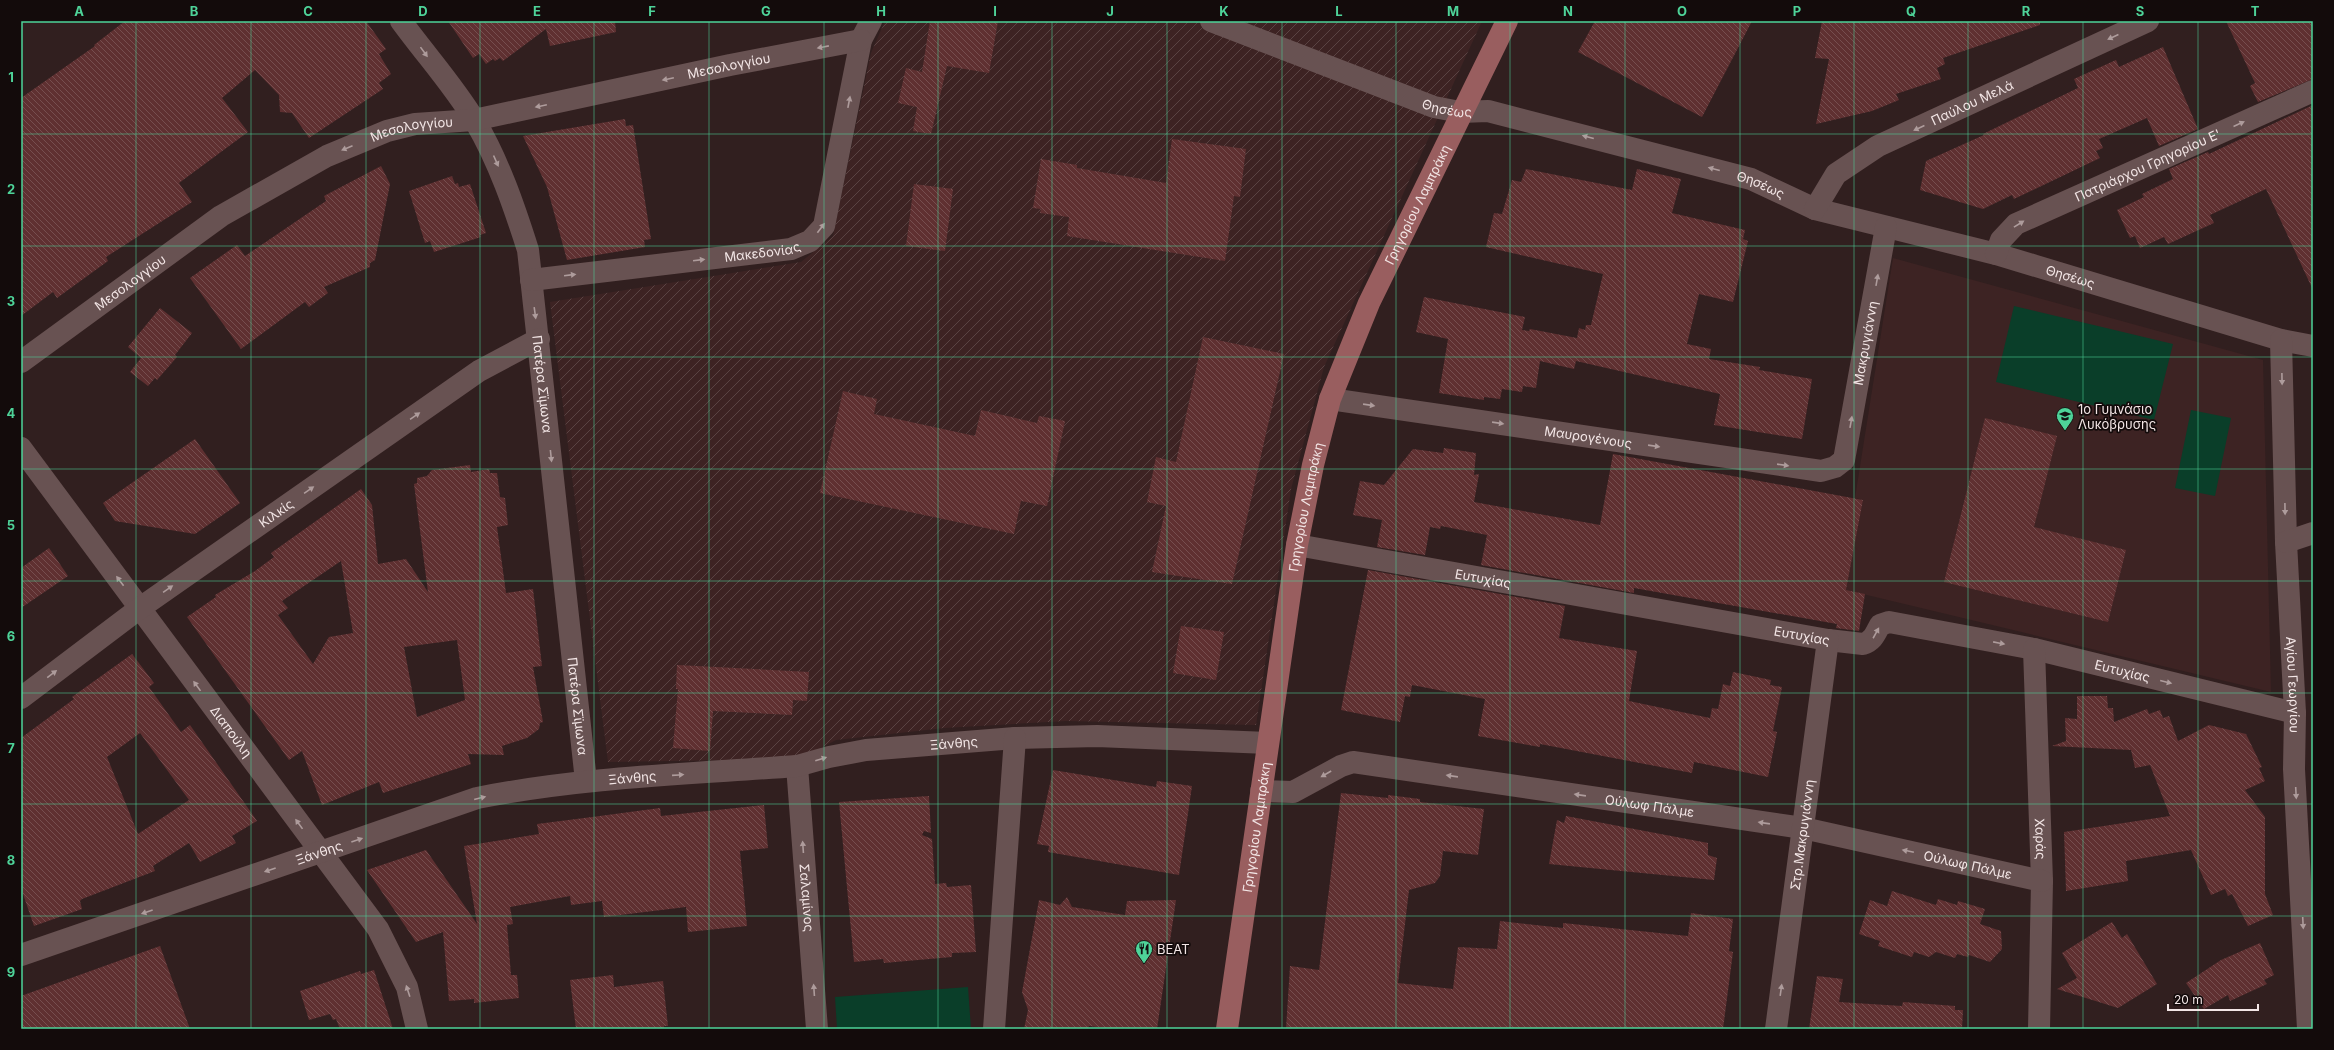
<svg xmlns="http://www.w3.org/2000/svg" width="2334" height="1050" font-family="Inter,sans-serif">
  <style>
    .built { fill: #3d2323 }
    .industrial { fill: url(#industrial-furrows) }
    .green { fill: #0a3e29 }
    .building { fill: url(#building-back-hatch); fill-rule: evenodd }
    .lines { fill: none; stroke-linecap: round; stroke-linejoin: round }
    .minor { stroke: #685252; stroke-width: 22 }
    .major { stroke: #995e5f; stroke-width: 22 }
    .oneway { fill: #ae9c9c }
    .grid { fill: none; stroke: #4ed399; stroke-width: 1; stroke-opacity: 0.55 }
    .labels { text-anchor: middle; stroke-width: 3.5; stroke-linejoin: round; paint-order: stroke }
    .street-label { font-size: 13px; fill: #f3e6e6; stroke: #130b0b }
    .poi-label { font-size: 13px; fill: #f3e6e6; stroke: #130b0b; text-anchor: start }
    .neatline { fill: none; stroke: #4ed399; stroke-width: 1.5 }
    .grid-label { font-size: 13px; text-anchor: middle; font-weight: bold; fill: #4ed399 }
  </style>
  <defs>
    <pattern id="industrial-furrows" width="10" height="10" patternUnits="userSpaceOnUse"><rect width="10" height="10" fill="#3d2323"/><path d="M-1 1l2-2M0 10L10 0M9 11l2-2" fill="none" stroke="#5a4343"/></pattern>
    <pattern id="building-back-hatch" width="6" height="6" patternUnits="userSpaceOnUse"><rect width="6" height="6" fill="#5f3031"/><path d="M-1 5l2 2M0 0l6 6M5-1l2 2" fill="none" stroke="#764e4f"/></pattern>
  </defs>
  <rect width="100%" height="100%" fill="#311f1f"/>
  <!-- built -->
  <path class="built" d="M1893,258L2263,360L2271,692L1846,590L1863,500L1855,498Z"/>
  <!-- industrial -->
  <path class="industrial" d="M885,21H1482L1324,367L1291,489L1256,725L1066,721L944,728L836,740L799,759L608,762L550,302L801,262L833,236L871,53Z"/>
  <!-- green -->
  <g class="green">
    <path d="M2014,306L2173,344L2154,420L1996,382Z"/>
    <path d="M2191,410L2231,418L2215,496L2175,488Z"/>
    <path d="M968,987L971,1029H837L835,997Z"/>
  </g>
  <!-- building -->
  <g class="building">
    <path d="M125,21H366L386,49L379,54L391,74L379,83L383,89L309,138L292,113L280,112L279,95L255,70L222,98L248,132L179,183L192,202L106,257L108,261L57,298L53,292L21,316V98L95,46L94,45Z"/>
    <path d="M448,21H615L616,32L550,46L546,29L503,61L500,58L495,61L493,59L486,64L479,54L473,58Z"/>
    <path d="M930,21H998L989,73L947,66L931,134L913,131L917,107L898,103L906,68L922,72Z"/>
    <path d="M1595,21H1752L1702,117L1578,52Z"/>
    <path d="M1822,21H2040V25L1943,58L1945,64L1937,68L1941,79L1896,94L1899,100L1872,111L1816,124L1829,59L1815,58Z"/>
    <path d="M2226,21H2313V79L2258,102L2250,86L2255,83Z"/>
    <path d="M2163,47L2198,129L2159,146L2147,118L2099,139L2103,148L2096,151L2100,158L2014,199L2012,195L1983,209L1920,190L1926,161L1984,135L1983,134L2078,88L2074,79L2116,60L2119,67Z"/>
    <path d="M2313,105V290L2266,189L2210,215L2214,223L2168,244L2164,237L2140,248L2135,236L2130,238L2117,210L2144,197L2142,194L2173,179L2169,169L2208,152L2209,154Z"/>
    <path d="M625,119L626,126L633,125L651,239L644,240L645,247L567,260L547,187L523,136Z"/>
    <path d="M1172,139L1246,149L1240,197L1234,196L1225,261L1067,236L1069,217L1040,213L1041,209L1033,208L1041,159L1077,165V168L1166,183Z"/>
    <path d="M381,166L390,184L375,260L370,263V267L324,287L328,293L309,307L305,302L241,349L190,278L237,245L245,256L326,201L324,196Z"/>
    <path d="M1526,169L1632,190L1637,169L1681,179L1672,213L1745,230L1743,239L1748,241L1733,302L1699,294L1687,344L1711,349L1709,359L1760,367L1759,370L1812,379L1802,439L1714,425L1720,394L1576,361L1574,369L1540,361L1536,388L1523,386L1522,392L1502,389L1500,399L1484,397V400L1439,393L1448,339L1416,332L1424,297L1525,317L1522,330L1529,331L1530,329L1577,338L1579,328L1585,330L1586,325H1591L1603,274L1486,247L1494,213L1502,214L1512,180L1521,182Z"/>
    <path d="M452,176L455,184L458,183L459,187L470,184L486,233L480,235L481,237L434,252L430,241L425,243L409,191Z"/>
    <path d="M914,184L953,189L945,251L906,246Z"/>
    <path d="M160,308L192,333L175,355L177,357L157,380L155,378L148,386L130,372L141,358L128,347Z"/>
    <path d="M1203,337L1284,354L1232,584L1152,572L1166,506L1147,502L1156,457L1176,462Z"/>
    <path d="M843,391L877,399L874,414L975,436L981,410L1037,423L1039,416L1065,421L1047,506L1021,501L1014,534L820,493Z"/>
    <path d="M1985,418L2057,436L2034,527L2126,550L2108,622L1944,582Z"/>
    <path d="M195,439L240,503L195,534L115,521L103,503Z"/>
    <path d="M1444,448L1476,453L1474,475L1479,474L1474,502L1600,525L1613,454L1863,500L1846,590L1865,594L1859,631L1836,628L1837,624L1634,588V593L1481,565L1487,535L1441,526L1440,529L1430,527L1425,555L1377,547L1382,520L1353,515L1360,481L1384,485L1413,449L1443,453Z"/>
    <path d="M470,465L471,472L489,469L490,473H497L500,497L505,498L508,525L497,527L506,593L533,589L542,666L533,667L543,722L540,723L539,729L527,738L502,746L504,755L468,754L471,764L383,793L379,782L322,805L302,751L289,760L187,617L216,597L215,595L255,571L274,557L271,553L361,489L372,505L378,564L406,559L428,592L414,484L417,483V478L427,476L432,470ZM341,561L353,633L329,637L313,664L278,615L288,608L282,601ZM457,640L465,700L417,717L404,647Z"/>
    <path d="M49,548L68,576L21,608V568Z"/>
    <path d="M1368,570L1565,606L1559,638L1637,651L1629,701L1710,718L1712,708L1718,709L1723,684L1730,686L1733,672L1771,680L1770,685L1782,687L1773,731L1777,732L1768,777L1699,763L1694,762L1692,773L1540,744V747L1478,736L1485,699L1412,685L1410,697L1405,696L1400,722L1341,710Z"/>
    <path d="M1181,626L1224,632L1216,680L1173,673Z"/>
    <path d="M132,654L154,683L149,687L181,732L190,725L257,821L232,836L236,843L200,862L189,843L153,866L155,871L82,899L80,901L82,909L34,926L21,888V738L74,699L72,697ZM140,733L189,800L138,834L107,757Z"/>
    <path d="M677,665L809,672L807,701L793,700L792,715L713,711L710,751L673,748L678,689H676Z"/>
    <path d="M2077,696H2107L2108,708H2113L2114,722L2147,709L2149,714L2160,710L2163,718L2169,716L2178,741L2209,725L2246,734L2262,767L2259,768L2265,781L2245,790L2265,817V894L2273,915L2248,926L2232,894L2228,896L2225,889L2211,895L2191,850L2126,861L2128,881L2066,891L2064,832L2170,816L2150,765L2135,768L2131,750L2052,746L2066,741L2065,718L2077,719Z"/>
    <path d="M1053,770L1156,787L1157,781L1192,786L1179,875L1048,852L1049,846L1037,844Z"/>
    <path d="M1341,793L1388,798V795L1420,799V802L1484,809L1478,855L1443,851L1440,876L1435,883L1409,890L1398,983L1453,989L1458,947L1497,949L1500,921L1563,928V923L1688,936L1691,913L1733,919L1729,951L1733,952L1723,1029H1286L1290,966L1319,970Z"/>
    <path d="M929,796L931,833L924,831L922,835L932,839L935,884L946,883L947,887L971,885L976,952L952,953V957L884,963L883,959L854,962L839,802Z"/>
    <path d="M764,805L768,848L740,851L747,926L688,932L686,907L604,917L602,901L571,905L570,896L510,907L513,924L507,925L511,975H517L519,998L474,1003V999L449,1001L443,932L416,942L367,870L426,850L477,924L464,846L539,834L537,824L592,817L660,808L661,816Z"/>
    <path d="M1566,816L1708,843V855L1717,858L1714,880L1549,864L1557,820L1564,823Z"/>
    <path d="M1892,891L1936,905L1938,899L1957,905L1958,901L1985,909L1980,924L2001,931L2002,949L1990,962L1969,955L1968,957L1957,954L1955,958L1936,952L1929,957L1914,952L1912,957L1878,946L1880,941L1859,934L1870,900L1887,906Z"/>
    <path d="M1067,897L1072,907L1125,915L1127,901L1176,900L1157,1029H1113L1089,1026L1088,1029H1024L1028,1010L1022,992L1039,900L1060,905Z"/>
    <path d="M2112,922L2122,938L2127,934L2157,984L2118,1008L2057,989L2077,978L2062,953Z"/>
    <path d="M2260,943L2274,975L2264,980L2267,984L2230,1001L2228,995L2204,1009L2186,983L2221,960Z"/>
    <path d="M160,946L190,1029H21V996Z"/>
    <path d="M374,970L393,1029H340L336,1019L333,1020L330,1014L309,1020L300,991L360,971L361,974Z"/>
    <path d="M613,975L614,987L663,981L668,1026H664V1029H576L570,980Z"/>
    <path d="M1817,976L1843,979L1839,1002L1902,1006L1903,1002L1955,1006V1010H1963L1962,1029H1809Z"/>
  </g>
  <g class="lines">
    <!-- minor -->
    <g class="minor">
      <path id="s1" d="M401,21C425,54 454,86 475,121C499,162 514,206 528,250L586,781"/>
      <path id="s2" d="M1211,21L1434,107L1460,112L1488,111L1751,179L1815,209L1996,254L2281,340L2313,346"/>
      <path id="s3" d="M1815,209L1836,174L1878,146L2148,21"/>
      <path id="s4" d="M1996,254L2001,240L2016,224L2313,91"/>
      <path id="s5" d="M531,280L791,249L810,241L824,226L861,40L871,21"/>
      <path id="s6" d="M2281,340L2286,542L2295,713L2294,769L2308,1029"/>
      <path id="s7" d="M21,362L221,216L327,156L387,131L415,124L474,120L730,65L861,40"/>
      <path id="s8" d="M1330,399L1821,471L1835,467L1844,460L1886,227"/>
      <path id="s9" d="M21,448L378,929L407,987L417,1029"/>
      <path d="M2286,542L2313,533"/>
      <path id="s10" d="M1297,545L1828,640L1863,644C1873,641 1875,634 1880,625L1889,622L2034,649L2295,713"/>
      <path id="s11" d="M2034,649L2042,881L2039,1029"/>
      <path id="s12" d="M21,698L140,608L479,371L539,339"/>
      <path id="s13" d="M797,766L817,1029"/>
      <path id="s14" d="M1261,791L1293,792L1341,766L1353,762L1803,828L2042,881"/>
      <path id="s15" d="M21,955L477,798C582,777 690,774 797,766L829,757L866,750L1015,738L1097,736L1268,743"/>
      <path d="M994,1029L1015,738"/>
      <path id="s16" d="M1776,1029L1828,640"/>
    </g>
    <!-- major -->
    <path class="major" id="s17" d="M1227,1029L1297,545L1313,465L1330,399L1369,303L1507,21"/>
  </g>
  <!-- one-way arrows -->
  <defs><path id="oneway-solid" d="M-6-.8H1V-3.2L6.5 0L1 3.2V.8H-6Z"/></defs>
  <g class="oneway">
    <use href="#oneway-solid" transform="translate(2113 37) rotate(155)"/>
    <use href="#oneway-solid" transform="translate(823 47) rotate(169)"/>
    <use href="#oneway-solid" transform="translate(424 52) rotate(54)"/>
    <use href="#oneway-solid" transform="translate(668 79) rotate(168)"/>
    <use href="#oneway-solid" transform="translate(849 102) rotate(-79)"/>
    <use href="#oneway-solid" transform="translate(541 106) rotate(168)"/>
    <use href="#oneway-solid" transform="translate(2239 124) rotate(-24)"/>
    <use href="#oneway-solid" transform="translate(1919 128) rotate(155)"/>
    <use href="#oneway-solid" transform="translate(1588 137) rotate(-165)"/>
    <use href="#oneway-solid" transform="translate(347 148) rotate(157)"/>
    <use href="#oneway-solid" transform="translate(496 161) rotate(66)"/>
    <use href="#oneway-solid" transform="translate(1714 169) rotate(-165)"/>
    <use href="#oneway-solid" transform="translate(2019 224) rotate(-32)"/>
    <use href="#oneway-solid" transform="translate(821 228) rotate(-53)"/>
    <use href="#oneway-solid" transform="translate(699 260) rotate(-7)"/>
    <use href="#oneway-solid" transform="translate(570 275) rotate(-7)"/>
    <use href="#oneway-solid" transform="translate(1877 280) rotate(-80)"/>
    <use href="#oneway-solid" transform="translate(535 313) rotate(82)"/>
    <use href="#oneway-solid" transform="translate(2282 379) rotate(89)"/>
    <use href="#oneway-solid" transform="translate(1369 405) rotate(8)"/>
    <use href="#oneway-solid" transform="translate(415 416) rotate(-35)"/>
    <use href="#oneway-solid" transform="translate(1851 422) rotate(-80)"/>
    <use href="#oneway-solid" transform="translate(1498 423) rotate(8)"/>
    <use href="#oneway-solid" transform="translate(1654 446) rotate(8)"/>
    <use href="#oneway-solid" transform="translate(551 456) rotate(84)"/>
    <use href="#oneway-solid" transform="translate(1783 465) rotate(8)"/>
    <use href="#oneway-solid" transform="translate(309 490) rotate(-35)"/>
    <use href="#oneway-solid" transform="translate(2285 509) rotate(89)"/>
    <use href="#oneway-solid" transform="translate(120 581) rotate(-127)"/>
    <use href="#oneway-solid" transform="translate(168 589) rotate(-35)"/>
    <use href="#oneway-solid" transform="translate(1876 633) rotate(-61)"/>
    <use href="#oneway-solid" transform="translate(1999 643) rotate(11)"/>
    <use href="#oneway-solid" transform="translate(52 674) rotate(-37)"/>
    <use href="#oneway-solid" transform="translate(2166 682) rotate(14)"/>
    <use href="#oneway-solid" transform="translate(197 686) rotate(-126)"/>
    <use href="#oneway-solid" transform="translate(821 759) rotate(-17)"/>
    <use href="#oneway-solid" transform="translate(1326 774) rotate(150)"/>
    <use href="#oneway-solid" transform="translate(678 775) rotate(-4)"/>
    <use href="#oneway-solid" transform="translate(1452 776) rotate(-172)"/>
    <use href="#oneway-solid" transform="translate(2296 793) rotate(87)"/>
    <use href="#oneway-solid" transform="translate(1580 795) rotate(-172)"/>
    <use href="#oneway-solid" transform="translate(480 798) rotate(-14)"/>
    <use href="#oneway-solid" transform="translate(1764 823) rotate(-172)"/>
    <use href="#oneway-solid" transform="translate(299 824) rotate(-126)"/>
    <use href="#oneway-solid" transform="translate(357 840) rotate(-19)"/>
    <use href="#oneway-solid" transform="translate(803 847) rotate(-94)"/>
    <use href="#oneway-solid" transform="translate(1908 851) rotate(-168)"/>
    <use href="#oneway-solid" transform="translate(270 870) rotate(161)"/>
    <use href="#oneway-solid" transform="translate(147 912) rotate(161)"/>
    <use href="#oneway-solid" transform="translate(2303 923) rotate(87)"/>
    <use href="#oneway-solid" transform="translate(814 990) rotate(-94)"/>
    <use href="#oneway-solid" transform="translate(1781 990) rotate(-82)"/>
    <use href="#oneway-solid" transform="translate(408 991) rotate(-108)"/>
  </g>
  <!-- grid -->
  <path class="grid" d="M136,21V1029M251,21V1029M366,21V1029M480,21V1029M594,21V1029M709,21V1029M824,21V1029M938,21V1029M1052,21V1029M1167,21V1029M1282,21V1029M1396,21V1029M1510,21V1029M1625,21V1029M1740,21V1029M1854,21V1029M1968,21V1029M2083,21V1029M2198,21V1029M21,134H2313M21,246H2313M21,357H2313M21,469H2313M21,581H2313M21,693H2313M21,804H2313M21,916H2313"/>
  <!-- icons -->
  <defs>
    <symbol id="school-pin" viewBox="-11 -11 22 30"><path d="M0 17L-7.5 6A9.5 9.5 0 1 1 7.5 6Z" fill="#4ed399" stroke="#130b0b"/><path d="M0-5L7-2L0 1L-7-2ZM-4 1L0 2.5L4 1V4Q0 6-4 4Z" fill="#111"/></symbol>
    <symbol id="restaurant-pin" viewBox="-11 -11 22 30"><path d="M0 17L-7.5 6A9.5 9.5 0 1 1 7.5 6Z" fill="#4ed399" stroke="#130b0b"/><path d="M-5-6h1v4h1v-4h1v4h1v-4h1v5L-1.5 .5V6h-2V.5L-5-1ZM5-6V6H3V1.5H1.5Q1.5-4 5-6Z" fill="#111"/></symbol>
  </defs>
  <g fill-rule="evenodd">
    <use href="#school-pin" x="2055" y="406" width="20" height="27"/>
    <use href="#restaurant-pin" x="1134" y="939" width="20" height="27"/>
  </g>
  <g class="labels">
    <!-- street labels -->
    <g class="street-label">
      <text dy="5" stroke="none"><textPath href="#s7" startOffset="783">Μεσολογγίου</textPath></text>
      <text dy="5" stroke="none"><textPath href="#s3" startOffset="195">Παύλου Μελά</textPath></text>
      <text dy="5" stroke="none"><textPath href="#s2" startOffset="252">Θησέως</textPath></text>
      <text dy="5" stroke="none"><textPath href="#s7" startOffset="459">Μεσολογγίου</textPath></text>
      <text dy="5" stroke="none"><textPath href="#s4" startOffset="181">Πατριάρχου Γρηγορίου Ε'</textPath></text>
      <text dy="5" stroke="none"><textPath href="#s2" startOffset="576">Θησέως</textPath></text>
      <text dy="5" stroke="none"><textPath href="#s17" startOffset="852">Γρηγορίου Λαμπράκη</textPath></text>
      <text dy="5" stroke="none"><textPath href="#s5" startOffset="233">Μακεδονίας</textPath></text>
      <text dy="5" stroke="none"><textPath href="#s2" startOffset="900">Θησέως</textPath></text>
      <text dy="5" stroke="none"><textPath href="#s7" startOffset="135">Μεσολογγίου</textPath></text>
      <text dy="5" stroke="none"><textPath href="#s8" startOffset="641">Μακρυγιάννη</textPath></text>
      <text dy="5" stroke="none"><textPath href="#s1" startOffset="399">Πατέρα Σϊμωνα</textPath></text>
      <text dy="5" stroke="none"><textPath href="#s8" startOffset="261">Μαυρογένους</textPath></text>
      <text dy="5" stroke="none"><textPath href="#s17" startOffset="528">Γρηγορίου Λαμπράκη</textPath></text>
      <text dy="5" stroke="none"><textPath href="#s12" startOffset="315">Κιλκίς</textPath></text>
      <text dy="5" stroke="none"><textPath href="#s10" startOffset="189">Ευτυχίας</textPath></text>
      <text dy="5" stroke="none"><textPath href="#s10" startOffset="513">Ευτυχίας</textPath></text>
      <text dy="5" stroke="none"><textPath href="#s10" startOffset="849">Ευτυχίας</textPath></text>
      <text dy="5" stroke="none"><textPath href="#s6" startOffset="345">Αγίου Γεωργίου</textPath></text>
      <text dy="5" stroke="none"><textPath href="#s1" startOffset="723">Πατέρα Σϊμωνα</textPath></text>
      <text dy="5" stroke="none"><textPath href="#s9" startOffset="353">Διαπούλη</textPath></text>
      <text dy="5" stroke="none"><textPath href="#s15" startOffset="963">Ξάνθης</textPath></text>
      <text dy="5" stroke="none"><textPath href="#s15" startOffset="639">Ξάνθης</textPath></text>
      <text dy="5" stroke="none"><textPath href="#s14" startOffset="399">Ούλωφ Πάλμε</textPath></text>
      <text dy="5" stroke="none"><textPath href="#s17" startOffset="204">Γρηγορίου Λαμπράκη</textPath></text>
      <text dy="5" stroke="none"><textPath href="#s16" startOffset="196">Στρ.Μακρυγιάννη</textPath></text>
      <text dy="5" stroke="none"><textPath href="#s11" startOffset="190">Χαράς</textPath></text>
      <text dy="5" stroke="none"><textPath href="#s15" startOffset="315">Ξάνθης</textPath></text>
      <text dy="5" stroke="none"><textPath href="#s14" startOffset="723">Ούλωφ Πάλμε</textPath></text>
      <text dy="5" stroke="none"><textPath href="#s13" startOffset="132">Σαλαμίνος</textPath></text>
    </g>
    <!-- poi labels -->
    <g class="poi-label">
      <text x="2078" y="414">1ο Γυμνάσιο<tspan x="2078" dy="15">Λυκόβρυσης</tspan></text>
      <text x="1157" y="954">ΒΕΑΤ</text>
    </g>
  </g>
  <!-- border -->
  <rect width="2334" height="1050" fill="none" stroke="#130b0b" stroke-width="44"/>
  <!-- scale -->
  <path d="M2168 1004v6h90v-6" fill="none" stroke="#f3e6e6" stroke-width="2"/>
  <text x="2174" y="1004" font-size="12" fill="#f3e6e6" stroke="#130b0b" stroke-width="3" paint-order="stroke">20 m</text>
  <rect x="22" y="22" width="2290" height="1006" class="neatline"/>
  <g class="grid-label">
    <text x="79" y="16">A</text>
    <text x="194" y="16">B</text>
    <text x="308" y="16">C</text>
    <text x="423" y="16">D</text>
    <text x="537" y="16">E</text>
    <text x="652" y="16">F</text>
    <text x="766" y="16">G</text>
    <text x="881" y="16">H</text>
    <text x="995" y="16">I</text>
    <text x="1110" y="16">J</text>
    <text x="1224" y="16">K</text>
    <text x="1339" y="16">L</text>
    <text x="1453" y="16">M</text>
    <text x="1568" y="16">N</text>
    <text x="1682" y="16">O</text>
    <text x="1797" y="16">P</text>
    <text x="1911" y="16">Q</text>
    <text x="2026" y="16">R</text>
    <text x="2140" y="16">S</text>
    <text x="2255" y="16">T</text>
    <text x="11" y="82">1</text>
    <text x="11" y="194">2</text>
    <text x="11" y="306">3</text>
    <text x="11" y="418">4</text>
    <text x="11" y="530">5</text>
    <text x="11" y="641">6</text>
    <text x="11" y="753">7</text>
    <text x="11" y="865">8</text>
    <text x="11" y="977">9</text>
  </g>
</svg>
